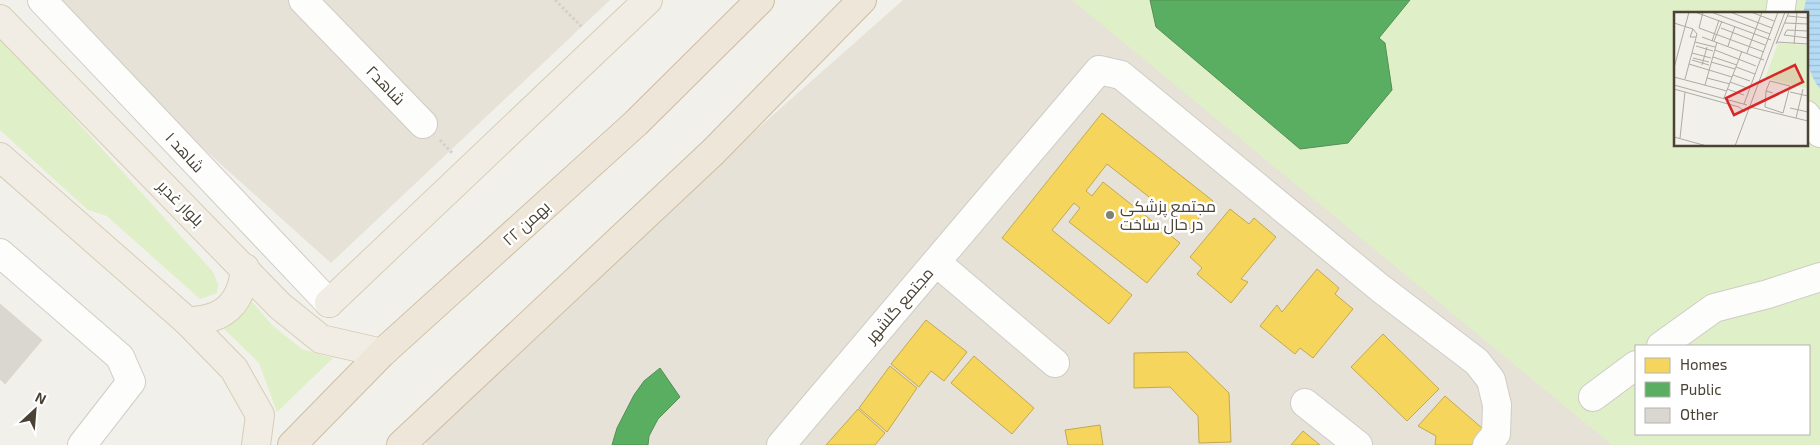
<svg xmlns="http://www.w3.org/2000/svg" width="1820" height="445" font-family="'Exo 2',Cairo,sans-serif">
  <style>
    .residential { fill: #e7e2d7; fill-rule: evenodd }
    .green { fill: #dfefc7; fill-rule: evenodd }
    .water { fill: url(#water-rules) }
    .homes { fill: #f6d55c; stroke: #c2a950 }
    .public { fill: #5aae61; stroke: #558e54 }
    .building { fill: #dad7d1; stroke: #dad7d0 }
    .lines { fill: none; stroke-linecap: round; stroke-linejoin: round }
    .minor-casing { stroke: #cfccc6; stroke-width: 30 }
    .major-casing { stroke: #d6cdb5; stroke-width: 30 }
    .highway-casing { stroke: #cdbea3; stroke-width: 30 }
    .path { stroke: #d2d0ca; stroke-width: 3; stroke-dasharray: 2.5 2.5; stroke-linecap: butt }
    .minor { stroke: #fdfdfc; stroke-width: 28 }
    .major { stroke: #f1ede4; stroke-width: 28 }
    .highway { stroke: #ede6d9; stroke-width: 28 }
    .poi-dot { fill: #847f74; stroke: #fff; stroke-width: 2 }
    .labels { text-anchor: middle; stroke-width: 5; stroke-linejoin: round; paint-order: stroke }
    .street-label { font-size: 16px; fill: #494235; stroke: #fff }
    .poi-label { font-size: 16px; fill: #494235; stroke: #fff; text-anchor: start }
    .inset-road { fill: none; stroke: #aeaaa2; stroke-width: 1 }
    .view { fill: #d62828; fill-opacity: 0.15; stroke: #d62828; stroke-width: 2.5 }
    .inset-edge { fill: none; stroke: #494235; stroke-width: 2.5 }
  </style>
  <defs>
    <pattern id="water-rules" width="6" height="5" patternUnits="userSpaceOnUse" patternTransform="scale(1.25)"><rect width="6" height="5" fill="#b6dbf4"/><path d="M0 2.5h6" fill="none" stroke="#9ebdd2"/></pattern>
  </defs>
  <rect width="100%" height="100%" fill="#f2f0ea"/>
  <!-- residential -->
  <g class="residential">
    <path d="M38,0H610L331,263Z"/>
    <path d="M903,0H1820V445H428L414,433ZM1675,14H1806V145H1675ZM1636,346H1809V434H1636Z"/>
  </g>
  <!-- green -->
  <g class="green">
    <path d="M1072,0H1820V445H1612ZM1675,14H1806V145H1675ZM1636,346H1809V434H1636Z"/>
    <path d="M0,36L213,272L218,285L217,293L200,299L107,216L88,210L0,130Z"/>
    <path d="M249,298L272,325L302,349L333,358L277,412L259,363L217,322Z"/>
  </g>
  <!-- water -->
  <path class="water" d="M1806,0H1820V89C1803,67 1806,41 1806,14H1803Z"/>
  <!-- homes -->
  <g class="homes">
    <path d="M1102,113L1213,201L1190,229L1107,164L1086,191L1092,196L1103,182L1180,243L1147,283L1069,222L1080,208L1074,203L1052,230L1132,295L1109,324L1002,238Z"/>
    <path d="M1230,209L1249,224L1254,218L1276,237L1241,279L1248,282L1231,303L1197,274L1202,268L1190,257Z"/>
    <path d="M1317,269L1339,288L1335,294L1353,309L1313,358L1300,348L1295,354L1260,326L1277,305L1282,312Z"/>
    <path d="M926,320L967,352L944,381L931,371L919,387L891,364Z"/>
    <path d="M1383,334L1439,389L1407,421L1351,367Z"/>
    <path d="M1187,352L1229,393L1231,442L1199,443L1198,416L1170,387L1134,388V353Z"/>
    <path d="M974,356L1034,408L1012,434L951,383Z"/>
    <path d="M890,366L917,388L887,432L859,408Z"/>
    <path d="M1445,396L1490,435L1481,445H1435L1436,436L1418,426Z"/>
    <path d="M858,409L885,433L875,445H826Z"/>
    <path d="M1100,425L1103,445H1068L1065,430Z"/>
    <path d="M1303,431L1320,445H1291Z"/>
  </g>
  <!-- public -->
  <g class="public">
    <path d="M1150,0H1410L1379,38L1385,43L1392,90L1348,143L1300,149L1156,27Z"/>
    <path d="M660,368L680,397L658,419L649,436L648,445H612L617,428L634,395L644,381Z"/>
  </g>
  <!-- building -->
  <path class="building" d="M0,304L42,340L5,384L0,379Z"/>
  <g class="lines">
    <defs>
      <g id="minor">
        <path d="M42,0L329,303"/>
        <path d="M303,0L423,124"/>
        <path d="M1780,14L1782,0"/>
        <path d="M1806,115L1820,133"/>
        <path d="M0,253L120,357L131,382L82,445"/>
        <path d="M936,262L1099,70L1121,75L1380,288L1477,362L1491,380L1497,405L1496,434L1487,445"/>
        <path d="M1661,346L1714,308L1768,294L1820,277"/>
        <path d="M1593,397L1636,365"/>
        <path d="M1305,403L1358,445"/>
        <path d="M781,445L936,262L1055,363"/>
      </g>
      <g id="major">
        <path d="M0,19L280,306L321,339L382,353"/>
        <path d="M0,157L187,321L234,369L260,415L256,445"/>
        <path d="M329,303L648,0"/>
        <path d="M187,321C223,321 242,304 245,268"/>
      </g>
      <g id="highway">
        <path d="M292,445L382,353L636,123L760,0"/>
        <path d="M401,445L713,152L862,0"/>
      </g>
    </defs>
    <!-- minor casing -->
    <use href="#minor" class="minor-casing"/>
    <!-- major casing -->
    <use href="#major" class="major-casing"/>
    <!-- highway casing -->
    <use href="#highway" class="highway-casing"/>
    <!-- path -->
    <g class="path">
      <path d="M555,0L583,28"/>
      <path d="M440,140L453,154"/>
    </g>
    <!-- minor -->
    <use href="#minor" class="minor"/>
    <!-- major -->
    <use href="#major" class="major"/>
    <!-- highway -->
    <use href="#highway" class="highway"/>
  </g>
  <!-- markers -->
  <circle class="poi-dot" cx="1110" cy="215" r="5"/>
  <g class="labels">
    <!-- street labels -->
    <g class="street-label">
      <text transform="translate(386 85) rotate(46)" y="6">شاهد۲</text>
      <text transform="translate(185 152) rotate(47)" y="6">شاهد ۱</text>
      <text transform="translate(181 203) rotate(45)" y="6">بلوار غدیر</text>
      <text transform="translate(526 223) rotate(-42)" y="6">۲۲ بهمن</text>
      <text transform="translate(899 305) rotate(-49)" y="6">مجتمع گلشهر</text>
    </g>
    <!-- poi labels -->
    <g class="poi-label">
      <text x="1120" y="212">مجتمع پزشکی<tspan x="1120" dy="18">در حال ساخت</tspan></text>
    </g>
  </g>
  <!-- overview -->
  <g transform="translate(1674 12)">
    <rect width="134" height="134" fill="#f2f0ea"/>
    <path d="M104,31L134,33V77L91,66Z" fill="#dfefc7"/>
    <path class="inset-road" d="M21,0L97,28M37,0L96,22M56,0L98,16M77,0L100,9M114,4L134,6M0,11L19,17M111,11L134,12M25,16L90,40M25,16L29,0M47,16L91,33M134,19L113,18L110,23L134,26M28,25L90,48M38,29L45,8M40,29L48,9M21,30L41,35M103,30L134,32M102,32L115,0M120,32L123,0M22,34L39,39M54,34L61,14M41,38L82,54M18,41L37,46M73,41L88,0M39,45L63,53M19,46L35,50M18,48L35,53M37,50L61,57M15,52L58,65M28,53L33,35M62,55L81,62M0,56L15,0M59,63L76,69M0,65L53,79M33,66L56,72M11,67L23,22L19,17L16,25H22M56,70L73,76M0,73L73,93M31,73L43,30M0,77L65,95L71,100M53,77L70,83M92,79L96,69L116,74L109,101L91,95L92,79L99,81M116,80L134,84M50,86L68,39M70,92L104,0M76,95L134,109M116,96L134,100M122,106L129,77M0,125L33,134M6,126L11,80M61,134L111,0"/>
    <path class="view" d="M121,53L129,70L60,103L52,86Z"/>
    <rect width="134" height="134" class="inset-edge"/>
  </g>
  <!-- legend -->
  <rect x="1635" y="345" width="175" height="90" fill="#ffffff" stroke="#b6b3ae"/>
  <rect x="1645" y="358" width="25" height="15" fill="#f6d55c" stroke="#b6b3ae"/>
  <text x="1680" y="370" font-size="15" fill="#494235">Homes</text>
  <rect x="1645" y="382" width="25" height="15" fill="#5aae61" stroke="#b6b3ae"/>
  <text x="1680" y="395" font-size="15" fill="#494235">Public</text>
  <rect x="1645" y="408" width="25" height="15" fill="#dad7d1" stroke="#b6b3ae"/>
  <text x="1680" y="420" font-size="15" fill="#494235">Other</text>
  <!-- north arrow -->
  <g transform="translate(35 410) rotate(26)" stroke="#ffffff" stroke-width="4" paint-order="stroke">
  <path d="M0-4L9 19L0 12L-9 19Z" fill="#494235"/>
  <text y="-8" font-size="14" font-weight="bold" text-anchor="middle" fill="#494235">N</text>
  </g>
</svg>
